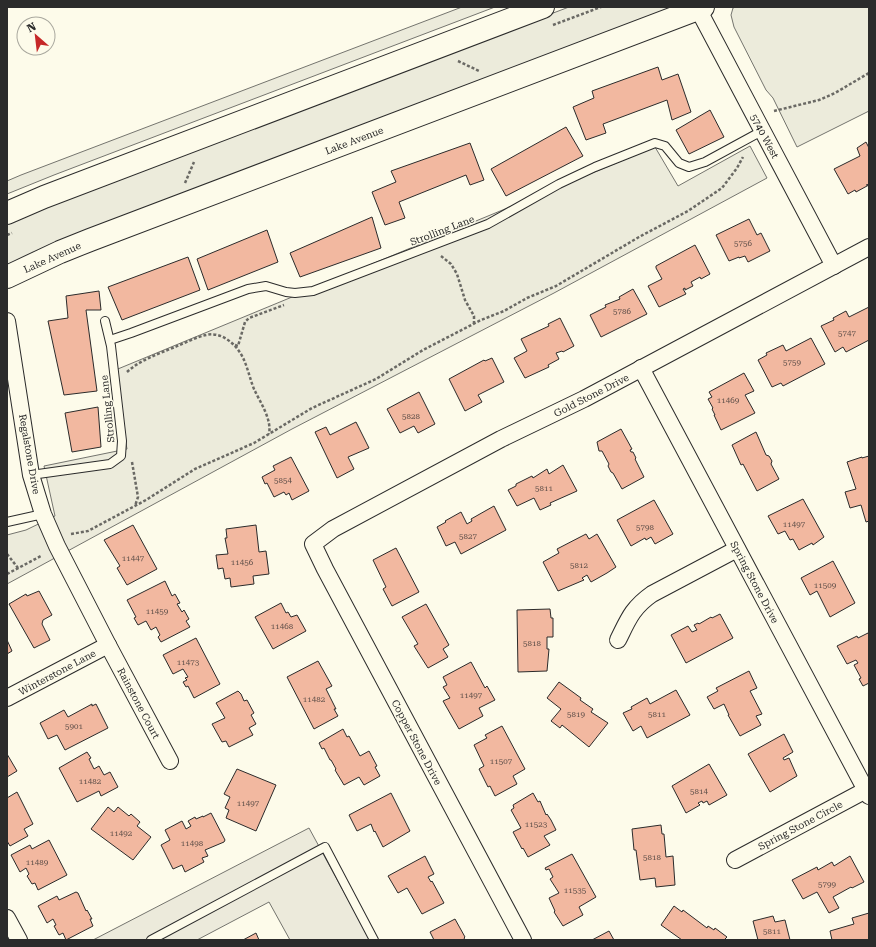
<svg xmlns="http://www.w3.org/2000/svg" width="876" height="947" font-family="'Roboto Serif',serif">
  <style>
    .green { fill: #ecebdb; stroke: #74746e }
    .parking { fill: #eceadb; stroke: #74746e }
    .building { fill: #f2b8a0; stroke: #2b2b2b }
    .lines { fill: none; stroke-linecap: round; stroke-linejoin: round }
    .lane-casing { stroke: #2b2b2b; stroke-width: 10 }
    .street-casing { stroke: #2b2b2b; stroke-width: 18 }
    .secondary-casing { stroke: #2b2b2b; stroke-width: 24 }
    .path { stroke: #6a6964; stroke-width: 2.5; stroke-dasharray: 3 2; stroke-linecap: butt }
    .lane { stroke: #fdfbea; stroke-width: 8 }
    .street { stroke: #fdfbea; stroke-width: 16 }
    .secondary { stroke: #fdfbea; stroke-width: 22 }
    .labels { text-anchor: middle; stroke-width: 3; stroke-linejoin: round; paint-order: stroke }
    .number-label { font-size: 8px; fill: #5d4e48 }
    .street-label { font-size: 10px; fill: #2b2b2b; stroke: #fdfbea }
  </style>
  <rect width="100%" height="100%" fill="#fdfbea"/>
  <!-- green -->
  <g class="green">
    <path d="M462,7H495L54,175L7,194V181L21,175Z"/>
    <path d="M569,7H676L7,265V223L83,192Z"/>
    <path d="M735,7H869V111L797,147L773,98L766,90L734,27L731,15L733,8Z"/>
    <path d="M750,146L767,178L554,293L292,429L7,584V535L26,530L55,516L44,466L127,449L113,371L655,147L678,186Z"/>
  </g>
  <!-- parking -->
  <path class="parking" d="M309,828L370,940H290L269,902L197,940H93Z"/>
  <!-- building -->
  <g class="building">
    <path d="M658,67L662,80L678,74L691,112L672,120L667,100L603,124L606,133L586,140L573,107L594,98L592,91Z"/>
    <path d="M710,110L724,137L689,154L676,130Z"/>
    <path d="M566,127L583,156L506,196L491,169Z"/>
    <path d="M866,142L869,148V188L867,184V186L856,192L855,190L848,194L834,169L860,156L857,148Z"/>
    <path d="M470,143L484,180L470,185L466,175L399,202L405,218L385,225L372,192L396,182L391,171Z"/>
    <path d="M372,217L381,248L300,277L290,253Z"/>
    <path d="M749,219L757,235L761,233L770,251L748,262L745,256L739,258V257L729,261L716,235Z"/>
    <path d="M267,230L278,262L208,290L197,259Z"/>
    <path d="M695,245L710,274L701,279L700,277L691,282L693,286L685,290V288L683,289L686,294L659,307L648,286L662,279L656,268V266Z"/>
    <path d="M188,257L200,290L122,320L108,287Z"/>
    <path d="M633,289L647,314L601,337L590,315L606,307L605,305L620,299L619,297Z"/>
    <path d="M99,291L101,310H86L97,391L64,395L48,321L68,318L66,296Z"/>
    <path d="M869,307V340L846,352L843,347L835,352L821,326L834,320L833,318L846,311L849,317Z"/>
    <path d="M560,318L574,346L563,352L562,351L556,353L559,359L548,365L549,367L525,378L514,358L527,351L521,339L549,326L548,324Z"/>
    <path d="M811,338L825,364L783,386L781,383L772,387L758,360L767,355L766,353L783,345L786,351Z"/>
    <path d="M492,358L504,382L478,395L482,402L465,411L449,379L484,360L485,361Z"/>
    <path d="M744,373L754,391L745,395L755,413L721,430L714,415H715L712,409L713,408L708,399L712,397L709,392Z"/>
    <path d="M419,392L435,424L418,433L414,426L400,433L387,409Z"/>
    <path d="M98,407L101,447L72,452L65,413Z"/>
    <path d="M356,422L369,448L348,457L354,469L337,478L315,432L326,427L330,435Z"/>
    <path d="M621,429L632,449L630,450L631,452H633L636,458L635,459L644,477L622,489L613,473L611,472L608,466L609,464L602,451H599L597,442Z"/>
    <path d="M756,432L766,455L769,456L772,461L771,464L779,479L757,491L743,464L741,465L732,445Z"/>
    <path d="M869,456V521L866,522L861,505L850,508L845,492L856,489L847,462L862,457V458Z"/>
    <path d="M291,457L309,491L292,500L289,493L286,495L284,492L274,497L267,483L265,484L262,477L275,470L273,466Z"/>
    <path d="M563,465L577,491L550,503L551,505L540,510L534,498L517,506L508,490L516,486V484L532,476L533,478L547,469L549,474Z"/>
    <path d="M803,499L824,537L813,545L812,543L799,550L793,539L790,540L785,531L778,534L768,516Z"/>
    <path d="M654,500L673,534L655,544L651,537L646,540L645,538L631,546L617,520Z"/>
    <path d="M494,506L506,530L461,554L455,542L446,546L437,527L446,522L445,521L461,512L467,524L472,521L471,519Z"/>
    <path d="M133,525L157,569L127,585L117,568L120,566L104,540Z"/>
    <path d="M256,525L259,552L266,551L269,574L253,576L254,584L231,587L230,578L225,579L223,568L218,569L216,555L228,554L225,538H227L226,529Z"/>
    <path d="M586,534L589,539L597,534L616,567L607,573L591,582L587,575L582,578L584,580L558,591L543,562L559,553L557,549Z"/>
    <path d="M396,548L419,592L392,606L383,589L386,587L373,560Z"/>
    <path d="M833,561L855,603L830,617L817,591L810,595L801,578Z"/>
    <path d="M165,581L172,596L175,594L180,603L177,604L182,612L184,610L189,619L186,621L190,627L161,642L158,637L160,635L156,627L151,630L146,621L138,625L134,618L136,617L127,600Z"/>
    <path d="M39,591L52,615L43,620L42,624L50,640L34,648L9,604L26,594L27,596Z"/>
    <path d="M281,603L286,613L288,612L291,617L297,615L306,631L273,649L255,617Z"/>
    <path d="M426,604L449,645L443,649L448,657L428,668L414,646L418,644L402,617Z"/>
    <path d="M550,609L551,618H553V637H547V649H549L547,671L518,672L517,610Z"/>
    <path d="M720,614L733,638L686,663L671,635L688,626L692,632L697,630L694,625L698,623L699,624L711,617L712,618Z"/>
    <path d="M868,633L869,635V683L863,686L859,679L861,678L854,665L858,663L856,660L847,664L837,646L857,636L858,638Z"/>
    <path d="M196,638L220,684L194,698L188,686L186,687L183,682L187,680L185,678L188,677L183,669L173,674L163,655Z"/>
    <path d="M7,640L12,651L7,654Z"/>
    <path d="M318,661L332,686L326,689L336,709H334L338,716L314,729L287,677Z"/>
    <path d="M471,662L485,688L487,686L495,700L479,708L483,716L459,729L443,701L450,698L443,687L447,685L443,677Z"/>
    <path d="M749,671L757,688L750,691L762,714L756,716L761,725L740,736L728,715H729L724,704L714,709L707,697L718,691L716,688Z"/>
    <path d="M559,682L581,698L580,700L593,709L591,712L608,723L589,747L562,725L560,728L551,721L561,709L547,698Z"/>
    <path d="M676,690L690,715L647,738L641,726L633,731L623,713L632,709L631,707L647,698L650,704Z"/>
    <path d="M238,691L241,694L244,701L247,700L254,713L251,715L256,724L249,728L253,735L229,747L226,741L222,742L212,724L225,718L216,703Z"/>
    <path d="M92,704V706L96,704L108,728L65,750L57,735L48,739L40,723L64,710L68,717Z"/>
    <path d="M502,726L525,769L513,776L517,784L495,796L490,786L488,787L479,769L484,766L474,745L487,738L485,735Z"/>
    <path d="M343,729L347,737L349,736L360,756L369,751L377,766L375,767L380,776L364,785L359,777L344,785L335,770L336,769L331,760H330L324,748L322,749L319,743Z"/>
    <path d="M784,734L793,752L783,758L784,760L789,758L797,776L770,792L748,754Z"/>
    <path d="M87,752L91,758L89,759L94,769L99,766L104,775L110,772L118,787L101,796L99,791L77,802L59,768Z"/>
    <path d="M7,754L17,771L7,777Z"/>
    <path d="M709,764L727,795L709,805L707,801L703,803L702,801L698,803L700,805L686,813L672,786Z"/>
    <path d="M237,769L276,785L256,831L226,818L229,810L225,808L230,797L224,794Z"/>
    <path d="M17,792L33,824L24,829L28,836L10,846L7,841V798Z"/>
    <path d="M391,793L410,831L383,847L375,831L374,832L371,824L357,831L349,815Z"/>
    <path d="M533,793L538,802L540,801L546,815L547,814L551,820L556,830L544,836L550,845L528,857L523,848L522,849L513,832L521,828L511,810L514,808L513,805Z"/>
    <path d="M108,807L114,812L118,807L129,816L131,814L140,822L137,826L151,837L133,860L91,829Z"/>
    <path d="M211,813L225,840L224,842L205,850L208,856L202,858L204,862L185,872L182,865L173,869L161,845L170,840L165,830L182,821L186,829L191,826L188,821L195,817L196,819L203,816V817Z"/>
    <path d="M661,825L662,834H664L666,857L673,856L675,885L656,887L655,878L640,880L636,850H634L632,829Z"/>
    <path d="M49,840L67,875L38,890L35,883L32,884L27,876L29,874L26,868L20,872L11,855L30,845L32,849Z"/>
    <path d="M572,854L596,897L579,907L583,915L563,926L554,912L555,911L549,898L559,893L550,879L553,877L549,869L546,870L545,868Z"/>
    <path d="M425,856L434,874L428,877L431,882L432,881L444,903L422,914L407,888L398,893L388,876Z"/>
    <path d="M850,856L864,882L852,888L851,887L833,897L839,908L829,913L817,892L803,899L792,880L817,867L818,870L832,862L834,866Z"/>
    <path d="M76,892L78,893L86,911L87,910L92,919H90L93,926L66,940L63,933L59,935L54,926L56,925L53,919L47,923L38,906L57,896L59,900Z"/>
    <path d="M674,906L682,912L683,910L707,928L708,926L714,930L715,928L727,937L724,940H682L661,925Z"/>
    <path d="M869,913V940H832L830,931L854,924L852,918Z"/>
    <path d="M773,916L775,922L785,920L790,940H758L753,921Z"/>
    <path d="M455,919L465,937L464,938L465,940H434L430,932Z"/>
    <path d="M609,931L614,940H592Z"/>
    <path d="M256,933L259,940H243Z"/>
  </g>
  <g class="lines">
    <defs>
      <g id="lane">
        <path d="M110,340L131,333L248,289L266,286L286,292L295,293L313,291L488,224L559,184L595,167L655,143L665,146L679,163L689,167L705,162L762,131"/>
        <path d="M31,475L110,464L121,456L122,441L111,346L105,321"/>
        <path d="M7,522L43,514"/>
        <path d="M151,940L325,847L374,940"/>
      </g>
      <g id="street">
        <path d="M697,7L834,266"/>
        <path d="M7,321L31,475L43,514L57,546L108,645L170,761"/>
        <path d="M641,368L869,796"/>
        <path d="M618,640C628,620 632,608 652,594L737,549"/>
        <path d="M7,698L108,645"/>
        <path d="M735,860L866,790"/>
        <path d="M7,918L19,940"/>
        <path d="M523,940L325,569L313,544L333,529L501,439L584,399L869,247"/>
      </g>
      <g id="secondary">
        <path d="M7,213L44,197L543,7"/>
        <path d="M7,277L60,252L90,240L703,7"/>
      </g>
    </defs>
    <!-- lane casing -->
    <use href="#lane" class="lane-casing"/>
    <!-- street casing -->
    <use href="#street" class="street-casing"/>
    <!-- secondary casing -->
    <use href="#secondary" class="secondary-casing"/>
    <!-- path -->
    <g class="path">
      <path d="M553,25L601,7"/>
      <path d="M458,61L479,71"/>
      <path d="M774,111L819,100L835,93L869,73"/>
      <path d="M185,183L194,162"/>
      <path d="M7,235L12,233"/>
      <path d="M441,256L451,264L457,274L465,300L474,316V324"/>
      <path d="M235,345L238,346L245,322L249,318L284,305"/>
      <path d="M127,372C140,360 158,354 175,347C185,343 196,337 206,335C223,331 238,346 244,360C248,369 250,379 254,389C260,402 272,419 269,434"/>
      <path d="M132,462L138,497L135,506"/>
      <path d="M71,534L88,531L146,500L195,469L254,443L312,408L376,379L423,350L481,320L504,311L527,298L556,286L639,237L688,211L722,188L737,168L743,157"/>
      <path d="M7,554L18,568"/>
      <path d="M7,574L41,556"/>
    </g>
    <!-- lane -->
    <use href="#lane" class="lane"/>
    <!-- street -->
    <use href="#street" class="street"/>
    <!-- secondary -->
    <use href="#secondary" class="secondary"/>
  </g>
  <g class="labels">
    <!-- number labels -->
    <g class="number-label">
      <text x="743" y="246">5756</text>
      <text x="622" y="314">5786</text>
      <text x="847" y="336">5747</text>
      <text x="792" y="365">5759</text>
      <text x="728" y="403">11469</text>
      <text x="411" y="419">5828</text>
      <text x="283" y="483">5854</text>
      <text x="544" y="491">5811</text>
      <text x="794" y="527">11497</text>
      <text x="645" y="530">5798</text>
      <text x="468" y="539">5827</text>
      <text x="133" y="561">11447</text>
      <text x="242" y="565">11456</text>
      <text x="579" y="568">5812</text>
      <text x="825" y="588">11509</text>
      <text x="157" y="614">11459</text>
      <text x="282" y="629">11468</text>
      <text x="532" y="646">5818</text>
      <text x="188" y="665">11473</text>
      <text x="471" y="698">11497</text>
      <text x="314" y="702">11482</text>
      <text x="576" y="717">5819</text>
      <text x="657" y="717">5811</text>
      <text x="74" y="729">5901</text>
      <text x="501" y="764">11507</text>
      <text x="90" y="784">11482</text>
      <text x="699" y="794">5814</text>
      <text x="248" y="806">11497</text>
      <text x="536" y="827">11523</text>
      <text x="121" y="836">11492</text>
      <text x="192" y="846">11498</text>
      <text x="652" y="860">5818</text>
      <text x="37" y="865">11489</text>
      <text x="827" y="887">5799</text>
      <text x="575" y="893">11535</text>
      <text x="772" y="934">5811</text>
    </g>
    <!-- street labels -->
    <g class="street-label">
      <text transform="translate(765 136) rotate(62)" y="4">5740 West</text>
      <text transform="translate(354 140) rotate(-21)" y="4">Lake Avenue</text>
      <text transform="translate(442 230) rotate(-21)" y="4">Strolling Lane</text>
      <text transform="translate(52 257) rotate(-24)" y="4">Lake Avenue</text>
      <text transform="translate(591 395) rotate(-27)" y="4">Gold Stone Drive</text>
      <text transform="translate(107 409) rotate(-96)" y="4">Strolling Lane</text>
      <text transform="translate(30 454) rotate(80)" y="4">Regalstone Drive</text>
      <text transform="translate(755 582) rotate(62)" y="4">Spring Stone Drive</text>
      <text transform="translate(57 672) rotate(-28)" y="4">Winterstone Lane</text>
      <text transform="translate(139 703) rotate(62)" y="4">Rainstone Court</text>
      <text transform="translate(417 742) rotate(62)" y="4">Copper Stone Drive</text>
      <text transform="translate(800 825) rotate(-28)" y="4">Spring Stone Circle</text>
    </g>
  </g>
  <!-- border -->
  <rect width="876" height="947" fill="none" stroke="#2b2b2b" stroke-width="16"/>
  <!-- north arrow -->
  <g transform="translate(36 36) rotate(332)"><circle r="19" fill="#fdfbea" stroke="#a9a89e"/>
  <path d="M0-3L7 15L0 10L-7 15Z" fill="#c62828"/>
  <text y="-6" font-size="11" font-weight="bold" text-anchor="middle" fill="#2b2b2b">N</text>
  </g>
</svg>
